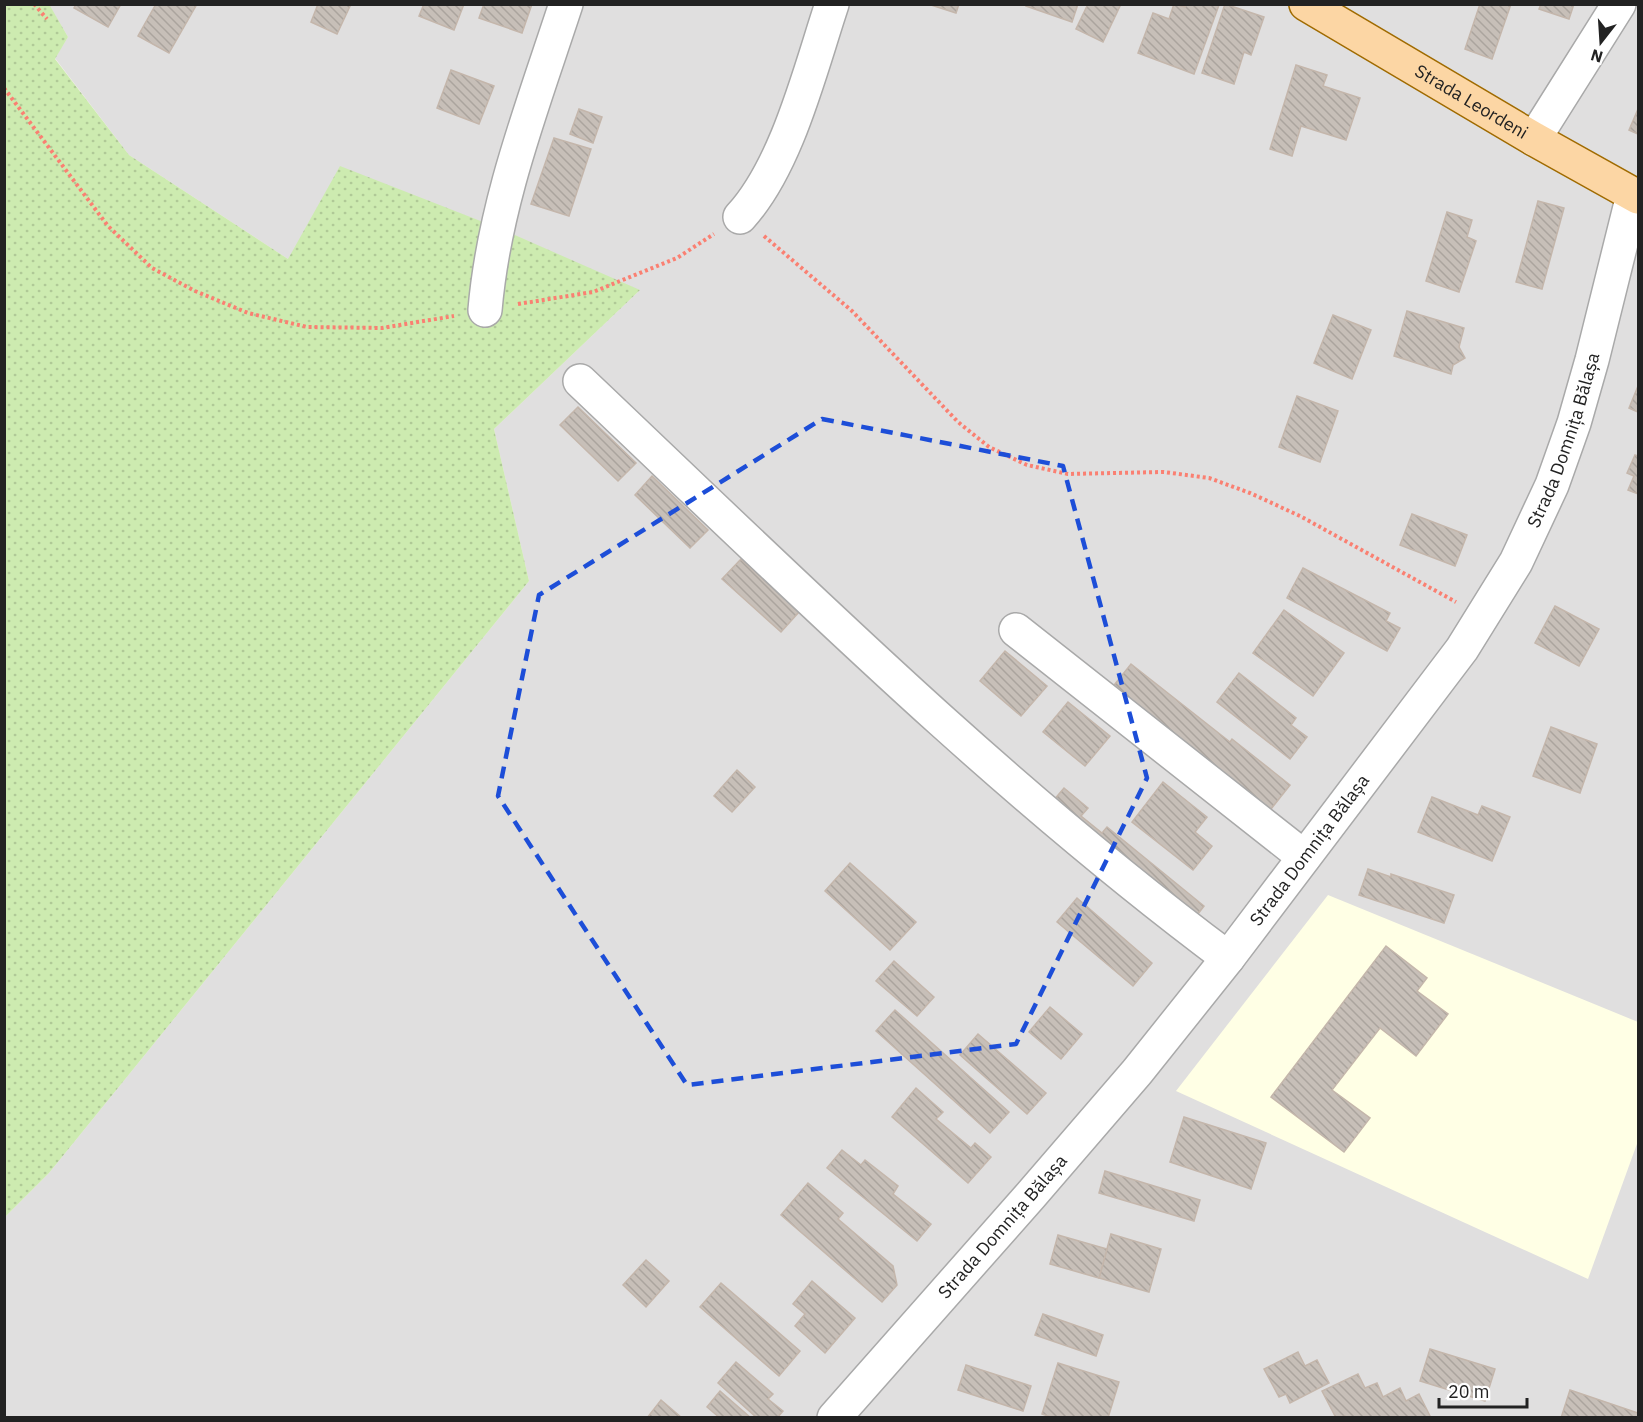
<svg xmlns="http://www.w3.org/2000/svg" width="1643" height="1422" font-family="'IBM Plex Sans',sans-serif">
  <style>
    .residential { fill: #e0dfdf }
    .education { fill: #ffffe5 }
    .grass { fill: url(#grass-dots) }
    .building { fill: url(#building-back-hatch); stroke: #c4b6ab; stroke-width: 1.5 }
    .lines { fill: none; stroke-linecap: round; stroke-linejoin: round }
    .minor-casing { stroke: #a9a9a9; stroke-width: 36 }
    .major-casing { stroke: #a06b00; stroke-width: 36 }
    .path { stroke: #fa8072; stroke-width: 4; stroke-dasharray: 3 3; stroke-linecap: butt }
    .minor { stroke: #fff; stroke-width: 33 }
    .major { stroke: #fcd6a4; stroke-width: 33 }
    .marked { fill: none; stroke: #1d4ed8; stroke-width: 4.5; stroke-dasharray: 12 8; stroke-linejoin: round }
    .labels { text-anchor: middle; stroke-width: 6; stroke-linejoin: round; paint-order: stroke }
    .street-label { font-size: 18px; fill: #222; stroke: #fff }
  </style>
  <defs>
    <pattern id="grass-dots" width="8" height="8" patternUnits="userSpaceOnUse" patternTransform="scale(1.5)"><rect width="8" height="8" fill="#cdebb0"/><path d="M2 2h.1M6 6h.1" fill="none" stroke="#b0c997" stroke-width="1.8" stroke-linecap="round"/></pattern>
    <pattern id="building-back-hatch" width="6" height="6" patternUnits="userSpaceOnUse" patternTransform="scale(1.5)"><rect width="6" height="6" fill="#c7bfb8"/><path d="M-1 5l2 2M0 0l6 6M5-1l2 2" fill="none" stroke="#aba49e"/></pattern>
  </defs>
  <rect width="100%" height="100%" fill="#f2efe9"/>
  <!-- residential -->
  <path class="residential" d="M49,5H1638V1417L5,1418V1217L49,1173L529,581L494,429L640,290L288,259L129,155L55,58L68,37Z"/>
  <!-- education -->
  <path class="education" d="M1328,895L1638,1022V1141L1588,1279L1176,1091Z"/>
  <!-- grass -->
  <path class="grass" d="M49,4L68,37L55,59L129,155L288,259L340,166L501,229L640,290L494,429L529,581L49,1173L5,1217L4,5Z"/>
  <!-- building -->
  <g class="building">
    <path d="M76,4H121L108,27L74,8Z"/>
    <path d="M156,4H197L169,53L138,36Z"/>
    <path d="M318,4H351L337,34L311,22Z"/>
    <path d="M424,4H464L454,30L419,16Z"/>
    <path d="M484,4H532L522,33L479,18Z"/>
    <path d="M928,4H959L956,13Z"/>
    <path d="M1027,4H1078L1072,22L1026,6Z"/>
    <path d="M1088,4H1121L1103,42L1076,29Z"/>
    <path d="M1174,4L1185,7L1186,4L1219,5L1194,74L1138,53L1153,13L1169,19Z"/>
    <path d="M1225,4L1264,17L1251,55L1244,52L1234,84L1202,73Z"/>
    <path d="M1480,4H1511L1492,59L1465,49Z"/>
    <path d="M1541,4H1574L1569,19L1539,9Z"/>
    <path d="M1296,65L1327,75L1323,86L1360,98L1346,140L1301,126L1292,156L1270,149Z"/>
    <path d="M451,70L494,86L479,124L437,108Z"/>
    <path d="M579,109L602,117L593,143L570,134Z"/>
    <path d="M1638,109V134L1629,130Z"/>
    <path d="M554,138L591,149L569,216L531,204Z"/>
    <path d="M1538,201L1564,208L1542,289L1516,282Z"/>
    <path d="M1447,212L1472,220L1467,237L1476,241L1459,292L1426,281Z"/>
    <path d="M1407,311L1464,328L1459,347L1465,358L1453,365L1451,374L1394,356Z"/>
    <path d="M1333,315L1371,330L1352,379L1314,363Z"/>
    <path d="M1638,386V412L1629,408Z"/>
    <path d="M1297,396L1338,411L1320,462L1279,447Z"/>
    <path d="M578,407L636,463L618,481L560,425Z"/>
    <path d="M1635,455L1638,456V494L1628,490L1634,476L1627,473Z"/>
    <path d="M652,476L708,530L690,548L635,495Z"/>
    <path d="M1412,514L1467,535L1455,566L1400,545Z"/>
    <path d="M741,559L799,612L781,632L722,579Z"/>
    <path d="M1303,568L1390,613L1386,621L1400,628L1387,651L1287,598Z"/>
    <path d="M1555,606L1599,629L1579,666L1535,643Z"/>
    <path d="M1284,610L1344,653L1313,696L1253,653Z"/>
    <path d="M1005,651L1047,686L1021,716L980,681Z"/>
    <path d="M1131,664L1230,742L1232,739L1290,785L1263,819L1107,694Z"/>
    <path d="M1239,673L1296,718L1291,725L1307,737L1290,759L1217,702Z"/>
    <path d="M1068,702L1110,736L1085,766L1043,732Z"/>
    <path d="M1551,727L1597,744L1580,793L1533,776Z"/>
    <path d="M737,770L755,787L732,812L714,796Z"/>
    <path d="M1163,782L1207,817L1195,832L1212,846L1193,870L1132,822Z"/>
    <path d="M1064,788L1088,808L1081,816L1102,833L1107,827L1204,906L1191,923L1048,807Z"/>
    <path d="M1432,797L1478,815L1482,806L1510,817L1492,861L1418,832Z"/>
    <path d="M850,863L916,922L890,950L825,891Z"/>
    <path d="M1368,869L1391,877V874L1454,895L1444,923L1359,895Z"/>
    <path d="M1077,898L1152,963L1133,986L1057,922Z"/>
    <path d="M1386,946L1427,978L1417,991L1448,1014L1416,1056L1380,1028L1332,1090L1370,1118L1344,1152L1271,1097Z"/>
    <path d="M894,961L934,997L917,1016L876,981Z"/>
    <path d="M1050,1007L1082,1034L1061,1059L1029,1032Z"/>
    <path d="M895,1010L1009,1112L990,1133L876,1031Z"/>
    <path d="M978,1034L1046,1093L1027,1114L960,1055Z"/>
    <path d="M916,1088L943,1112L936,1119L971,1148L975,1143L991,1157L968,1183L892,1117Z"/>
    <path d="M1184,1117L1266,1143L1251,1189L1170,1162Z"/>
    <path d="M842,1150L861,1165L865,1160L898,1186L893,1194L931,1224L917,1241L827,1168Z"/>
    <path d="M1105,1171L1200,1200L1194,1221L1099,1193Z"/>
    <path d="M808,1183L843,1213L838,1219L893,1266L897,1285L882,1302L781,1215Z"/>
    <path d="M1111,1234L1161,1249L1149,1292L1099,1278Z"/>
    <path d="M1058,1235L1107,1249L1099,1278L1050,1264Z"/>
    <path d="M646,1260L669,1281L646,1307L623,1285Z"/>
    <path d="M812,1281L855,1318L825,1353L795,1326L805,1314L793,1304Z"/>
    <path d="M721,1283L800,1351L779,1376L700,1307Z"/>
    <path d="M1043,1314L1103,1335L1096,1356L1035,1335Z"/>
    <path d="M1430,1349L1495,1369L1485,1401L1420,1381Z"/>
    <path d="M1298,1352L1305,1366L1317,1360L1329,1383L1290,1403L1286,1394L1279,1397L1264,1369Z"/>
    <path d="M736,1362L773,1394L768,1399L783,1411L777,1418H757L718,1383Z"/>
    <path d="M1058,1363L1119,1382L1108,1418H1054L1042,1414Z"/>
    <path d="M966,1365L1031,1386L1023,1411L958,1390Z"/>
    <path d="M1358,1374L1365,1388L1377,1383L1383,1397L1400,1388L1406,1401L1419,1394L1431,1418H1346L1345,1416L1336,1418L1322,1391Z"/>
    <path d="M1570,1390L1638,1413V1418H1561Z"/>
    <path d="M720,1391L751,1418H720L707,1407Z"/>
    <path d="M661,1400L682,1418H647Z"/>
  </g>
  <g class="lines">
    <defs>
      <g id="minor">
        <path d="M1534,139L1619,4"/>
        <path d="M740,217C787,166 810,70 832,4"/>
        <path d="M485,310C494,204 533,105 566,4"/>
        <path d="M580,381C790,580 996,785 1228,958"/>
        <path d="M1016,630L1304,857"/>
        <path id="s1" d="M834,1418L1031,1195L1137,1072L1228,958L1462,649L1516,562L1552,485L1574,423L1592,360L1633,195"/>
      </g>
      <g id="major">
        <path id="s2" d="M1306,4L1534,139L1638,197"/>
      </g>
    </defs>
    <!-- minor casing -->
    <use href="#minor" class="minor-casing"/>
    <!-- major casing -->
    <use href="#major" class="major-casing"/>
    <!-- path -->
    <g class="path">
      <path d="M34,4L47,19"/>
      <path d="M4,88L108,226L152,268L195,291L248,313L307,327L382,328L454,316"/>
      <path d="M764,236L852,311L958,422L989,447L1027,465L1068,474L1164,472L1209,478L1250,493L1300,516L1456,602"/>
      <path d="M518,304L593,292L677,258L714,234"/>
    </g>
    <!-- minor -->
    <use href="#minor" class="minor"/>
    <!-- major -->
    <use href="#major" class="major"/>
  </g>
  <!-- marked area -->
  <path class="marked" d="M822,419L1063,466L1147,778L1016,1044L687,1085L498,796L539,595Z"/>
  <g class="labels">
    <!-- street labels -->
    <g class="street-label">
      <text dy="6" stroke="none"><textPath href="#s2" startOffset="192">Strada Leordeni</textPath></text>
      <text dy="6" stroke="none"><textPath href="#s1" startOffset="1227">Strada Domnița Bălașa</textPath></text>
      <text dy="6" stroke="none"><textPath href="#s1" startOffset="741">Strada Domnița Bălașa</textPath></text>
      <text dy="6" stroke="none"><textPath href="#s1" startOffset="255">Strada Domnița Bălașa</textPath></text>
    </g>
  </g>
  <!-- border -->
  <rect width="1643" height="1422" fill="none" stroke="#222222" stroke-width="12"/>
  <!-- north arrow -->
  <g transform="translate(1601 42) rotate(197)" stroke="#ffffff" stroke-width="4.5" paint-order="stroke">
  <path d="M0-4.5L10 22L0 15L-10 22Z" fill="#222222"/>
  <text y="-9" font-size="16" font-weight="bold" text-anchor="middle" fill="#222222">N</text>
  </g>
  <!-- scale -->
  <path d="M1439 1398v9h88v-9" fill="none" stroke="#222222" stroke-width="3"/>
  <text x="1448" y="1398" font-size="18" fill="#222222" stroke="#ffffff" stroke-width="4.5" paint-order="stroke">20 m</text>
</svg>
